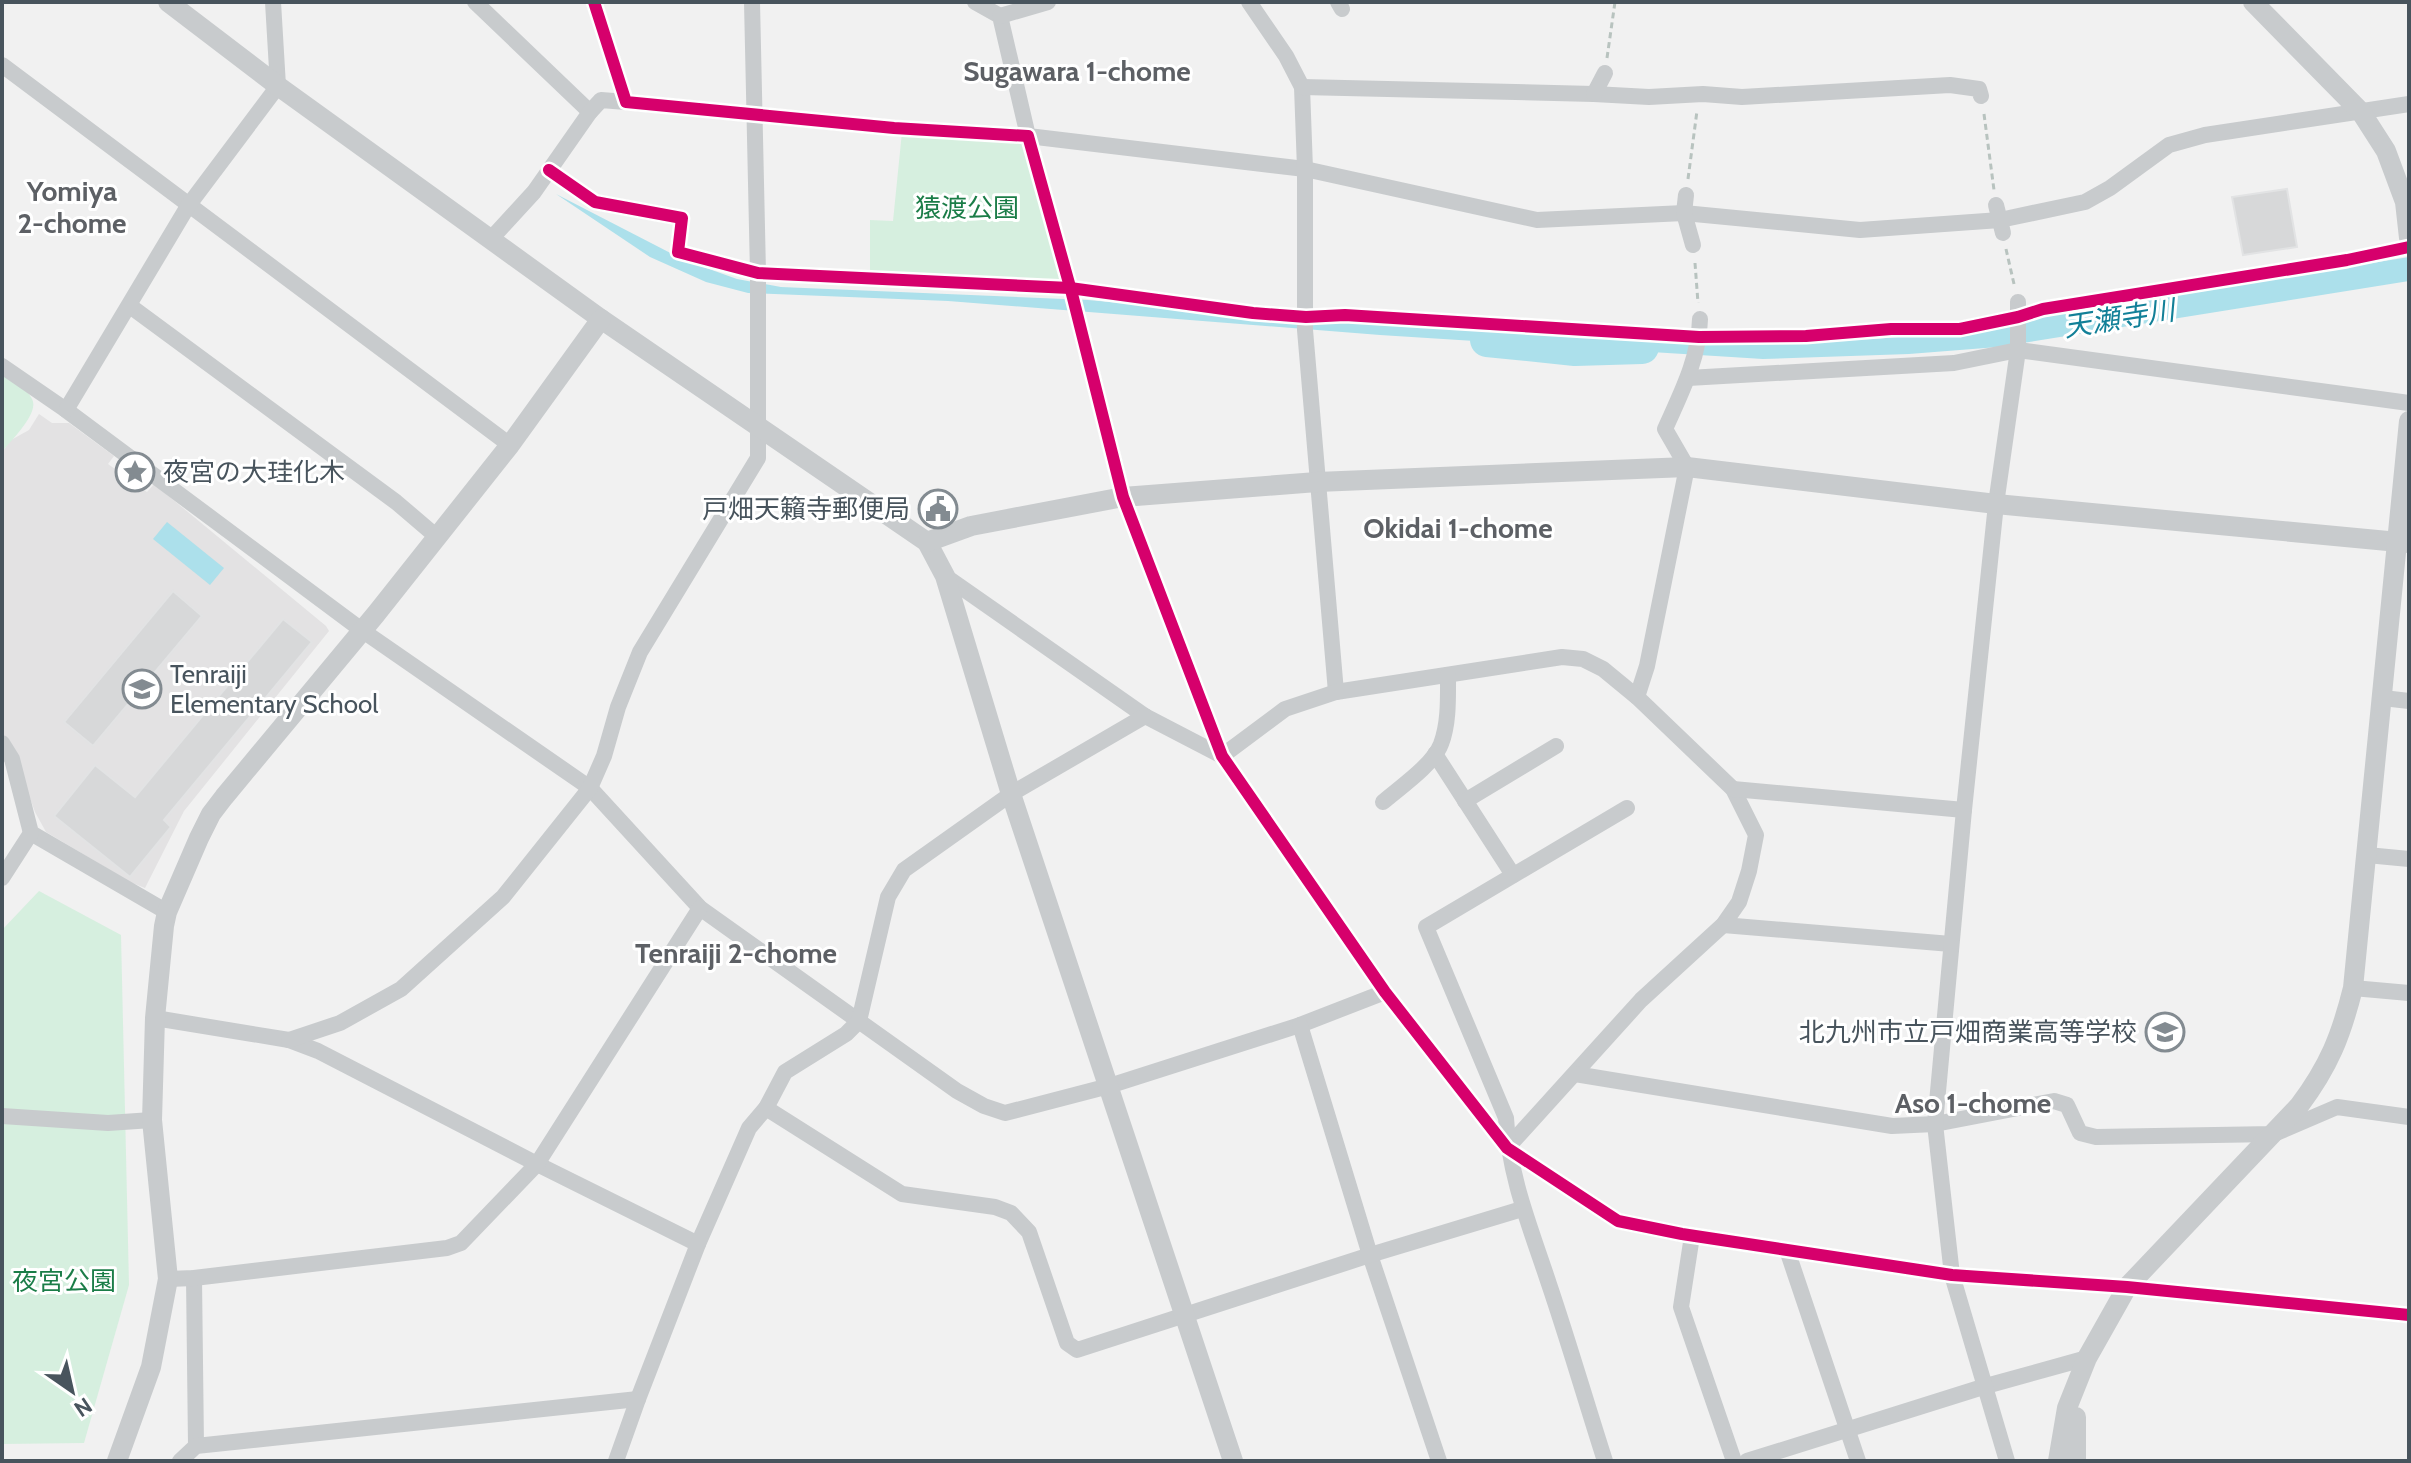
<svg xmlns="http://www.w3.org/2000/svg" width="2411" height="1463" font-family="Cabin,'Noto Sans JP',sans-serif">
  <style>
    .education { fill: #e3e2e3 }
    .green { fill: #d6efdf }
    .water { fill: #ace0eb }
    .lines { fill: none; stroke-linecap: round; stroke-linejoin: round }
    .river { stroke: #ace0eb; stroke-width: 34 }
    .building { fill: #d7d8d9; stroke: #e2e3e4; stroke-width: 2 }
    .path { stroke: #b8c3bf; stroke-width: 3; stroke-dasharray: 6 4; stroke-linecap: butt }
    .minor { stroke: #c8cbcd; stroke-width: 16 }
    .tertiary { stroke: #c8cbcd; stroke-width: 20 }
    .cycleway-casing { stroke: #fff; stroke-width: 17 }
    .cycleway { stroke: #d6006c; stroke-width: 12 }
    .labels { text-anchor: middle; stroke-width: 6; stroke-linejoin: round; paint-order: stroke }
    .park-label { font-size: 26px; fill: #1b7d48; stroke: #fff }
    .poi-label { font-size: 26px; fill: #48545d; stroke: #fff; text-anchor: start }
    .neighbourhood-label { font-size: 28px; font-weight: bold; fill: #5d6065; stroke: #fff }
    .water-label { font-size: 28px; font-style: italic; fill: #128098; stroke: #fff }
  </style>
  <rect width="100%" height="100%" fill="#f1f1f1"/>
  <!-- education -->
  <path class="education" d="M39,414L52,423H69L114,456L108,464L147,492L154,484L326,626L329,631L184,811L145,888L130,882L46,832L35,812L9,741L2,733V452L11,440L29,430Z"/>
  <!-- green -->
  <g class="green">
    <path d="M902,132L1024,140L1065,283L870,277V220L893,221Z"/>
    <path d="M2,375C11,381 27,388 32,399C40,413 11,440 2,452Z"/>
    <path d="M39,891L121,935L129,1285L84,1443L2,1444V930Z"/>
  </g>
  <!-- water -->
  <g class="water">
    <path d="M556,194L684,260L737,279L781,287L1088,300L1329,322L1738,343L1873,339L1976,331L2070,312L2409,257V281L1998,347L1909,354L1763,359L1380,335L948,301L748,293L706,282L650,257Z"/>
    <path d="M167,522L224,568L210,585L153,539Z"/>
  </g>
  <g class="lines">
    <!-- river -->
    <path class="river" d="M1487,340L1575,349L1642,347"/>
  </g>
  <!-- building -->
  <g class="building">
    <path d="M2287,189L2297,247L2243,255L2232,197Z"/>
    <path d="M173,591L202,616L93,746L64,722Z"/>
    <path d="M283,619L312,642L164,820L171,827L130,877L54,816L95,765L135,797Z"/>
  </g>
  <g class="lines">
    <!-- path -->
    <g class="path">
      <path d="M1607,58L1615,2"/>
      <path d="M1984,114L1994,190"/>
      <path d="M1688,179L1697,111"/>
      <path d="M2006,249L2014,284"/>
      <path d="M1695,263L1698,303"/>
    </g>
    <!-- minor -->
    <g class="minor">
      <path d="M475,2L590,112"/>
      <path d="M594,2L626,102L894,128L1028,136L1072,294L1123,497L1222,756L1385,992L1507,1148L1618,1221L1682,1234L1952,1275L2127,1287L2409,1315"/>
      <path d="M975,2L1000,16L1028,136L1305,169L1537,220L1684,213L1860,230L2000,220L2085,202L2110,188L2169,145L2205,135L2409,104"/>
      <path d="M1249,2L1286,56L1302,87L1305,169V330L1336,692"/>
      <path d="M1338,2L1342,9"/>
      <path d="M1000,16L1048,2"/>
      <path d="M2,65L510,445"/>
      <path d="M1302,87L1594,94L1649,97L1703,94L1742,97L1950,85L1979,89L1981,96"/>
      <path d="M1594,94L1605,73"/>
      <path d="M549,170L595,202L682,218L678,252L758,273L1070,288L1253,313L1306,317L1345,315L1699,337L1806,336L1891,329H1960L2018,317L2043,309L2347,260L2409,247"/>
      <path d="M1686,195L1684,213L1693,245"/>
      <path d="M1996,205L2003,233"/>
      <path d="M490,240L534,192L590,112L601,100L626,102"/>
      <path d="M130,306L396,502L437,537"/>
      <path d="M2,366L66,410L363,631L590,788L700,908L957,1091L984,1106L1005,1113L1109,1086L1300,1025L1385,992"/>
      <path d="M1688,378L1954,363L2018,350L2409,403"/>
      <path d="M66,410L188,206L278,86L273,2"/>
      <path d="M945,576L1145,716L1222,756"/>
      <path d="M1637,697L1647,666L1687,467L1665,429C1681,393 1699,359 1700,319"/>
      <path d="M2383,698L2409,701"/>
      <path d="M2,743L12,759L31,833L167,912"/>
      <path d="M1435,754L1513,875"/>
      <path d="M1222,756L1285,709L1336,692L1562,657L1583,659L1603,669L1637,697L1733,789L1756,835L1749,871L1739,902L1723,925L1641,1000L1507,1148"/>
      <path d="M1733,789L1964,810"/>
      <path d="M1465,801L1556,746"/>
      <path d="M1383,802C1399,788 1433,765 1441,744C1449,723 1448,698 1448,675"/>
      <path d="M2367,855L2409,859"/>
      <path d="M2,878L31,833"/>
      <path d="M1723,925L1951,944"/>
      <path d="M2353,988L2409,993"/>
      <path d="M155,1018L289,1040L318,1051L537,1164L698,1244"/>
      <path d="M1300,1025L1370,1255L1439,1461"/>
      <path d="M289,1040L340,1023L401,989L503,897L590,788L604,756L618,707L640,652L758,458V273L752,2"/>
      <path d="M1575,1074L1892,1126L1935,1124L2054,1101L2067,1105L2080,1133L2096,1137L2274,1134L2337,1107L2409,1117"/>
      <path d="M766,1108L902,1194L995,1207L1011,1213L1029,1232L1067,1343L1077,1350L1370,1255L1522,1209"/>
      <path d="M2,1116L108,1123L152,1120"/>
      <path d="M1692,1236L1681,1307L1734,1461"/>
      <path d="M1787,1250L1858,1461"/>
      <path d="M194,1278L196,1446"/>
      <path d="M168,1279L194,1278L447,1248L461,1243L537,1164L700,908"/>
      <path d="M180,1461L196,1446L638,1399"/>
      <path d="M616,1461L638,1399L698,1244L749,1128L766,1108L785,1072L846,1034L859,1021L888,897L904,870L1011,794L1145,716"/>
      <path d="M1605,1461C1586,1402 1569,1343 1549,1284C1531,1229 1509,1177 1506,1118L1426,927L1627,808"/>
      <path d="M1747,1461L1986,1386L2087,1358"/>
      <path d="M2007,1461L1952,1275L1935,1124L1964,810L1996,504L2018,350V302"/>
    </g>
    <!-- tertiary -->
    <g class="tertiary">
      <path d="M168,2L278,86L601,319L927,542L945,576L1011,794L1233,1461"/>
      <path d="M2253,2L2361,112L2386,151L2405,202L2409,238"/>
      <path d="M927,542L971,526L1123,497L1317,482L1687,467L1996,504L2409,543"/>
      <path d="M117,1461L151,1367L168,1279L152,1120L155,1018L164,926L167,912L199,838L211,814L224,797L376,614L510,445L601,319"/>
      <path d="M2058,1461L2067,1408L2087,1358L2127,1287L2299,1106C2329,1066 2341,1036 2353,988L2409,421"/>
      <path d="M2076,1461V1417"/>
    </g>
    <defs>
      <g id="cycleway">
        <path d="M594,2L626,102L894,128L1028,136L1072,294L1123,497L1222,756L1385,992L1507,1148L1618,1221L1682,1234L1952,1275L2127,1287L2409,1315"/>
        <path d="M549,170L595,202L682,218L678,252L758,273L1070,288L1253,313L1306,317L1345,315L1699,337L1806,336L1891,329H1960L2018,317L2043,309L2347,260L2409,247"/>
      </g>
    </defs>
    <!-- cycleway casing -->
    <use href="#cycleway" class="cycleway-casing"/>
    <!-- cycleway -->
    <use href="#cycleway" class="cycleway"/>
  </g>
  <!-- icons -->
  <defs>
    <symbol id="sight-ring" viewBox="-11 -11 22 22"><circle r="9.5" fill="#fff" stroke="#838b91" stroke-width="1.5"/><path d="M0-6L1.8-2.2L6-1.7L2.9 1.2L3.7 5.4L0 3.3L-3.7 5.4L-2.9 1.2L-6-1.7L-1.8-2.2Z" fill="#838b91"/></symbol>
    <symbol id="civic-ring" viewBox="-11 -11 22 22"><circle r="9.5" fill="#fff" stroke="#838b91" stroke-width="1.5"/><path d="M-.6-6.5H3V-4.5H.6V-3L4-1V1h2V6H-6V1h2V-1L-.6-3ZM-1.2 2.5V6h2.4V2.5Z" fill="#838b91"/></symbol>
    <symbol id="school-ring" viewBox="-11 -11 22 22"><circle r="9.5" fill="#fff" stroke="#838b91" stroke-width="1.5"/><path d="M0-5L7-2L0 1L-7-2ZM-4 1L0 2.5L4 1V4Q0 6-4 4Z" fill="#838b91"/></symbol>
  </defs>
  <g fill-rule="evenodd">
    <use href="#sight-ring" x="113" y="450" width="44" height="44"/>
    <use href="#civic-ring" x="916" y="487" width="44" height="44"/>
    <use href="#school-ring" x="120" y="667" width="44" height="44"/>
    <use href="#school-ring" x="2143" y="1010" width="44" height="44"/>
  </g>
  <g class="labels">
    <!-- park labels -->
    <g class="park-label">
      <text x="967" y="217">猿渡公園</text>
      <text x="64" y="1290">夜宮公園</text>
    </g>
    <!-- poi labels -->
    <g class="poi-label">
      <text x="163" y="481">夜宮の大珪化木</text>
      <text x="910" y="518" text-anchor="end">戸畑天籟寺郵便局</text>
      <text x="170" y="683">Tenraiji<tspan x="170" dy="30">Elementary School</tspan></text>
      <text x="2137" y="1041" text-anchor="end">北九州市立戸畑商業高等学校</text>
    </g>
    <!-- neighbourhood labels -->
    <g class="neighbourhood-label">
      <text x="1077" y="81">Sugawara 1-chome</text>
      <text x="72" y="201">Yomiya<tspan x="72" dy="32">2-chome</tspan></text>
      <text x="1458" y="538">Okidai 1-chome</text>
      <text x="736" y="963">Tenraiji 2-chome</text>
      <text x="1973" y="1113">Aso 1-chome</text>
    </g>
    <!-- water labels -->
    <g class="water-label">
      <text transform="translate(2119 318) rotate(-9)" y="10">天瀬寺川</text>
    </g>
  </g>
  <!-- border -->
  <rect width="2411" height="1463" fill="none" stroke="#48545d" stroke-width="8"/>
  <!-- north arrow -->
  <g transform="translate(72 1391) rotate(146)" stroke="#ffffff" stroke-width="6" paint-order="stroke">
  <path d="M0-6L14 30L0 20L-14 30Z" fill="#48545d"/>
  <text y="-12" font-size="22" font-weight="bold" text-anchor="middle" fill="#48545d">N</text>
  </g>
</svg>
